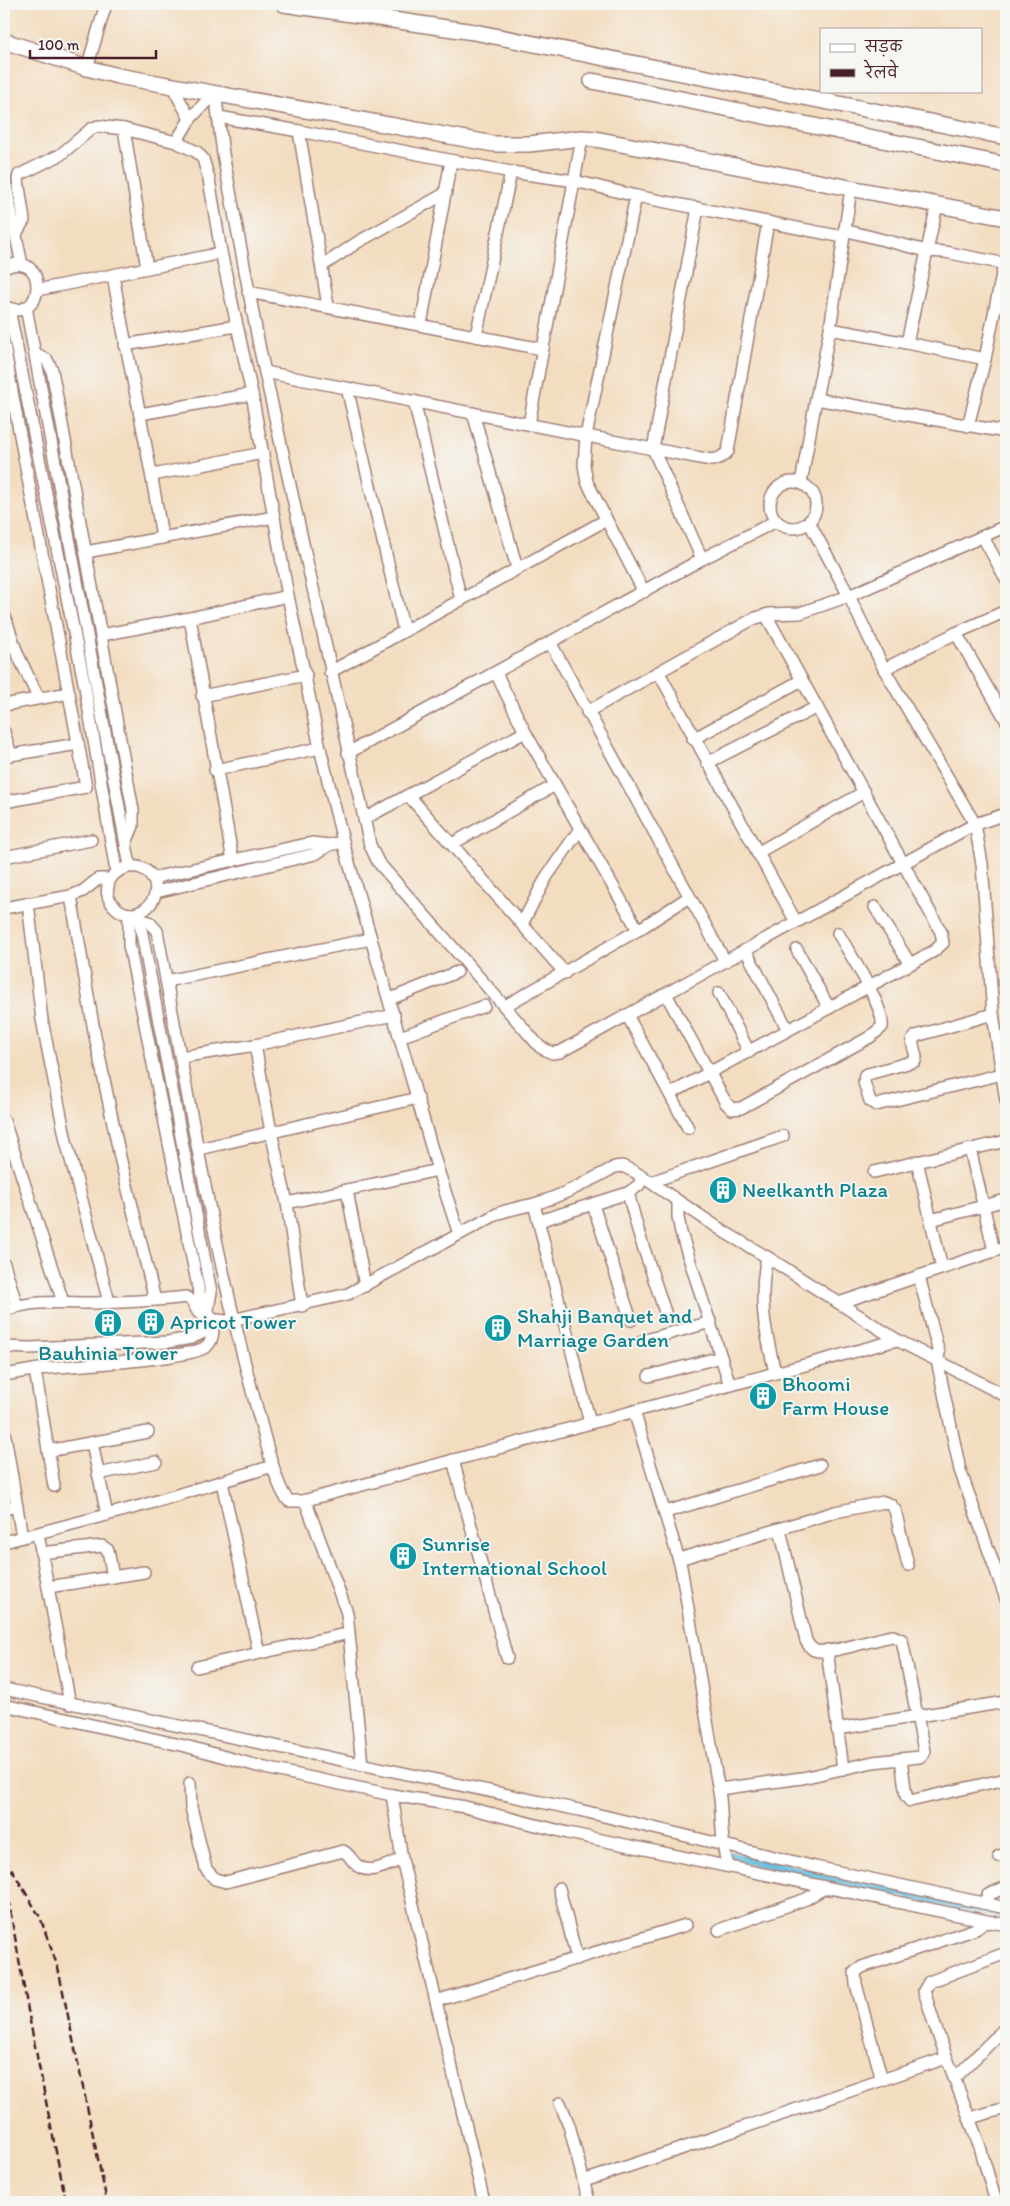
<svg xmlns="http://www.w3.org/2000/svg" width="1010" height="2206" font-family="Itim,'Playpen Sans Deva',sans-serif">
  <style>
    .lines { fill: none; stroke-linecap: round; stroke-linejoin: round }
    .canal { stroke: #62bce0; stroke-width: 9 }
    .minor-casing { stroke: #9e7e76; stroke-width: 14 }
    .major-casing { stroke: #9e7e76; stroke-width: 18 }
    .minor { stroke: #fff; stroke-width: 11 }
    .major { stroke: #fff; stroke-width: 15 }
    .rail { stroke: #4a1f2b; stroke-width: 2.5; stroke-dasharray: 8 4; stroke-linecap: butt }
    .labels { text-anchor: middle; stroke-width: 4; stroke-linejoin: round; paint-order: stroke }
    .culture-label { font-size: 21px; fill: #0d838f; stroke: #f6f6f2; text-anchor: start }
  </style>
  <rect width="100%" height="100%" fill="#f6f6f2"/>
  <filter id="ink" filterUnits="userSpaceOnUse"><feTurbulence type="fractalNoise" baseFrequency=".02" numOctaves="2"/><feDisplacementMap in="SourceGraphic" scale="10" xChannelSelector="R" yChannelSelector="G"/><feConvolveMatrix kernelMatrix="1 2 1 2 8 2 1 2 1" color-interpolation-filters="sRGB"/></filter>
  <filter id="wash" filterUnits="userSpaceOnUse"><feTurbulence type="fractalNoise" baseFrequency=".0096" numOctaves="4" result="noise"/><feDisplacementMap in="SourceGraphic" scale="20" xChannelSelector="R" yChannelSelector="G"/><feGaussianBlur stdDeviation="1.12" result="paint"/><feColorMatrix in="noise" values="0 0 0 0 0 0 0 0 0 0 0 0 0 0 0 0 0 1.4 0 .05"/><feComposite in="paint" operator="in"/></filter>
  <g filter="url(#wash)">
    <rect width="100%" height="100%" fill="#f3ddc0"/>
    <g class="lines">
      <!-- canal -->
      <path class="canal" d="M730,1856L1006,1915"/>
    </g>
  </g>
  <g filter="url(#ink)">
    <g class="lines">
      <defs>
        <g id="minor">
          <path d="M87,68L106,4"/>
          <path d="M171,84L190,119"/>
          <path d="M215,92L223,154L260,350L370,845L378,862L540,1047L552,1053L560,1052L975,824L1006,814"/>
          <path d="M219,117L299,131"/>
          <path d="M124,129L146,262"/>
          <path d="M176,142L190,119L215,92"/>
          <path d="M4,177L22,265"/>
          <path d="M851,189L830,329L816,399L1006,432"/>
          <path d="M636,196L586,436L584,465L587,482L644,592"/>
          <path d="M698,208L653,449L702,559"/>
          <path d="M844,230L927,251L937,205"/>
          <path d="M16,234L24,220L18,180L19,175L60,155L91,129L98,126L124,129L176,142L197,152L203,159L209,179L221,252L252,394L288,596L320,748L345,849L438,1170L459,1234"/>
          <path d="M322,266L358,242L446,193"/>
          <path d="M4,268C49,246 47,328 4,306"/>
          <path d="M113,275C128,363 149,450 162,538"/>
          <path d="M37,290L208,256L221,252"/>
          <path d="M248,292L542,349"/>
          <path d="M328,306L299,131L511,172L575,181L636,196L843,237"/>
          <path d="M26,307L130,866"/>
          <path d="M9,309L85,687L116,871"/>
          <path d="M421,324L451,161"/>
          <path d="M830,329L907,343"/>
          <path d="M476,336L511,172"/>
          <path d="M4,345C29,493 60,640 86,787L4,802"/>
          <path d="M125,345L236,326"/>
          <path d="M35,353L47,360L52,370L133,810V826L126,843"/>
          <path d="M985,359L907,343L927,251L945,252L1006,264"/>
          <path d="M265,372L653,449L711,460C719,459 723,457 728,451L768,222"/>
          <path d="M347,388L404,631"/>
          <path d="M414,401L461,600"/>
          <path d="M473,413L517,568"/>
          <path d="M140,414L252,394"/>
          <path d="M529,424L582,138"/>
          <path d="M968,426L985,359L1004,264"/>
          <path d="M153,475L263,453"/>
          <circle cx="793" cy="505" r="23"/>
          <path d="M801,483L816,399"/>
          <path d="M1006,526L849,596L884,669L975,824L982,864L993,1014L1006,1101"/>
          <path d="M983,537L1006,579"/>
          <path d="M86,552L274,517"/>
          <path d="M4,614L17,653L38,697"/>
          <path d="M190,618L233,861"/>
          <path d="M956,633L1006,720"/>
          <path d="M101,635L190,618L288,596"/>
          <path d="M551,644L725,961"/>
          <path d="M884,669L956,633L1006,611"/>
          <path d="M330,672L606,520"/>
          <path d="M496,673L525,732L638,930L505,1006"/>
          <path d="M659,673L796,922"/>
          <path d="M202,696L306,675"/>
          <path d="M4,705L69,693"/>
          <path d="M587,712L753,619L769,614L800,613L849,596L809,522"/>
          <path d="M4,732L11,755"/>
          <path d="M693,739L802,680"/>
          <path d="M348,753L702,559L776,521"/>
          <path d="M4,756L78,744"/>
          <path d="M707,763L817,707"/>
          <path d="M215,770L320,748"/>
          <path d="M409,796L565,973"/>
          <path d="M364,819L525,732"/>
          <path d="M452,844L555,785"/>
          <path d="M757,853L864,792"/>
          <path d="M4,857L91,840"/>
          <path d="M152,878L312,843L329,845L343,842"/>
          <path d="M156,892L315,854L329,845"/>
          <path d="M71,896L94,1031L120,1157L155,1300"/>
          <path d="M28,903L42,1020L66,1141L109,1302"/>
          <path d="M875,907L910,964"/>
          <path d="M4,908L71,896L83,891L98,879H110C119,867 138,861 150,874C169,897 136,928 115,907C106,898 106,890 110,879"/>
          <path d="M138,913L211,1292L208,1309"/>
          <path d="M139,919L149,922L157,931C188,1095 215,1260 260,1420C265,1438 277,1491 289,1501H303L897,1340"/>
          <path d="M522,924L547,876L580,829"/>
          <path d="M638,930L689,897"/>
          <path d="M797,950L829,1008"/>
          <path d="M746,951L788,1030"/>
          <path d="M166,981L371,939"/>
          <path d="M719,993L749,1052"/>
          <path d="M666,994L726,1103L732,1109L741,1108L870,1037L882,1027C885,1007 849,953 838,933"/>
          <path d="M390,999L457,972"/>
          <path d="M993,1014L916,1036L912,1041L916,1057L915,1061L868,1074L865,1075L864,1082L870,1101L876,1105L1002,1074"/>
          <path d="M627,1015L688,1128"/>
          <path d="M400,1037L484,1006"/>
          <path d="M255,1045L271,1132L287,1203L302,1306"/>
          <path d="M181,1057L255,1045L394,1015"/>
          <path d="M670,1094L934,951L943,943L941,932L766,615"/>
          <path d="M4,1121L63,1302"/>
          <path d="M199,1149L418,1098"/>
          <path d="M970,1149L994,1251"/>
          <path d="M917,1161L942,1268"/>
          <path d="M874,1172L1006,1141"/>
          <path d="M651,1182L783,1136"/>
          <path d="M347,1190L365,1286"/>
          <path d="M628,1193L639,1234L665,1312"/>
          <path d="M678,1202V1217L681,1233L730,1385"/>
          <path d="M287,1203L438,1170"/>
          <path d="M534,1204L590,1423"/>
          <path d="M593,1205L631,1320"/>
          <path d="M931,1220L1006,1200"/>
          <path d="M539,1221L628,1193L639,1185L642,1176"/>
          <path d="M767,1257C758,1298 765,1331 775,1372"/>
          <path d="M4,1264L17,1306"/>
          <path d="M919,1276L939,1353L937,1360L960,1470L1006,1599"/>
          <path d="M839,1303L1006,1247"/>
          <path d="M4,1311C31,1299 64,1303 93,1303C124,1302 155,1301 186,1297L192,1301L198,1312L207,1319L227,1321L348,1294L497,1214C509,1209 522,1207 534,1204C563,1196 589,1181 615,1167L622,1166L635,1172L726,1233L767,1257L897,1340L1006,1396"/>
          <path d="M642,1341L711,1322"/>
          <path d="M4,1347L29,1348L168,1342L191,1338L204,1332L207,1319"/>
          <path d="M35,1370L54,1486"/>
          <path d="M4,1375C19,1373 34,1369 49,1368C74,1365 194,1359 207,1346C220,1332 208,1309 200,1297L129,945V914"/>
          <path d="M649,1376L721,1357"/>
          <path d="M634,1411L681,1567L720,1798C722,1816 721,1853 729,1866"/>
          <path d="M4,1430L22,1537"/>
          <path d="M92,1443L107,1515"/>
          <path d="M48,1451L148,1432"/>
          <path d="M453,1460L507,1658"/>
          <path d="M98,1474L156,1462"/>
          <path d="M222,1482L259,1653"/>
          <path d="M305,1500L347,1613L362,1765"/>
          <path d="M4,1509L17,1506"/>
          <path d="M666,1512L820,1465"/>
          <path d="M38,1534L70,1704"/>
          <path d="M4,1542L144,1505L273,1466"/>
          <path d="M41,1553L102,1546L108,1550L113,1577"/>
          <path d="M679,1559L835,1512L884,1502L891,1505L895,1510L908,1565"/>
          <path d="M48,1587L144,1572"/>
          <path d="M827,1650L843,1769"/>
          <path d="M197,1667L341,1635"/>
          <path d="M4,1689L579,1810L815,1867L1006,1908"/>
          <path d="M4,1705L189,1747L265,1768L392,1795L465,1807L568,1833L1006,1925"/>
          <path d="M837,1729L1006,1702"/>
          <path d="M901,1759L906,1796L910,1801L1006,1779"/>
          <path d="M190,1783L191,1807L206,1869L215,1879L226,1882L343,1851C350,1854 351,1861 357,1865C369,1876 390,1864 402,1859"/>
          <path d="M719,1789L802,1778L873,1762L919,1757L922,1756L924,1751L902,1640L893,1636C875,1638 829,1656 814,1650C810,1648 808,1644 806,1641L780,1529"/>
          <path d="M392,1795L402,1859L484,2202"/>
          <path d="M999,1856L1006,1854"/>
          <path d="M559,1888L577,1959"/>
          <path d="M984,1903L988,1895L1006,1887"/>
          <path d="M719,1930L806,1899L823,1889H830"/>
          <path d="M436,2001L686,1925"/>
          <path d="M954,2079L1006,2027"/>
          <path d="M882,2080L856,1984L855,1972L862,1967L976,1929L983,1923L992,1922"/>
          <path d="M560,2103L569,2125L589,2202"/>
          <path d="M970,2118L1006,2108"/>
          <path d="M584,2181L704,2141L946,2058"/>
          <path d="M996,2202L980,2147L935,2026L924,1991L929,1982L1006,1953"/>
        </g>
        <g id="major">
          <path d="M284,4L474,32L1006,137"/>
          <path d="M4,41L87,68L118,76L494,144H529L582,138L595,139L1006,218"/>
          <path d="M592,81L1006,165"/>
        </g>
      </defs>
      <!-- minor casing -->
      <use href="#minor" class="minor-casing"/>
      <!-- major casing -->
      <use href="#major" class="major-casing"/>
      <!-- minor -->
      <use href="#minor" class="minor"/>
      <!-- major -->
      <use href="#major" class="major"/>
      <!-- rail -->
      <g class="rail">
        <path d="M5,1858L40,1917L58,1968L107,2202"/>
        <path d="M4,1875L29,2016L66,2202"/>
      </g>
    </g>
  </g>
  <!-- icons -->
  <defs>
    <symbol id="building-disc" viewBox="-11 -11 22 22"><circle r="9.5" fill="#0f9aa8" stroke="#f6f6f2"/><path d="M-4-6H4V6H1V3H-1V6H-4ZM-2.5-4.3h1.7v1.8h-1.7ZM.8-4.3h1.7v1.8H.8ZM-2.5-1h1.7V.8h-1.7ZM.8-1h1.7V.8H.8Z" fill="#fff"/></symbol>
  </defs>
  <g fill-rule="evenodd">
    <use href="#building-disc" x="707" y="1174" width="32" height="32"/>
    <use href="#building-disc" x="135" y="1306" width="32" height="32"/>
    <use href="#building-disc" x="92" y="1307" width="32" height="32"/>
    <use href="#building-disc" x="482" y="1312" width="32" height="32"/>
    <use href="#building-disc" x="747" y="1380" width="32" height="32"/>
    <use href="#building-disc" x="387" y="1540" width="32" height="32"/>
  </g>
  <g class="labels">
    <!-- culture labels -->
    <g class="culture-label">
      <text x="742" y="1197">Neelkanth Plaza</text>
      <text x="517" y="1323">Shahji Banquet and<tspan x="517" dy="24">Marriage Garden</tspan></text>
      <text x="170" y="1329">Apricot Tower</text>
      <text x="108" y="1360" text-anchor="middle">Bauhinia Tower</text>
      <text x="782" y="1391">Bhoomi<tspan x="782" dy="24">Farm House</tspan></text>
      <text x="422" y="1551">Sunrise<tspan x="422" dy="24">International School</tspan></text>
    </g>
  </g>
  <!-- margin -->
  <rect width="1010" height="2206" fill="none" stroke="#f6f6f2" stroke-width="20"/>
  <!-- legend -->
  <rect x="820" y="28" width="162" height="65" fill="#f6f6f2" stroke="#b1a0a2"/>
  <rect x="830" y="44" width="25" height="8" fill="#ffffff" stroke="#b1a0a2"/>
  <text x="865" y="52" font-size="15" fill="#4a1f2b">सड़क</text>
  <rect x="830" y="69" width="25" height="8" fill="#4a1f2b" stroke="#b1a0a2"/>
  <text x="865" y="78" font-size="15" fill="#4a1f2b">रेलवे</text>
  <!-- scale -->
  <path d="M30 50v8h126v-8" fill="none" stroke="#4a1f2b" stroke-width="2.5"/>
  <text x="38" y="50" font-size="15" fill="#4a1f2b" stroke="#f6f6f2" stroke-width="4" paint-order="stroke">100 m</text>
</svg>
